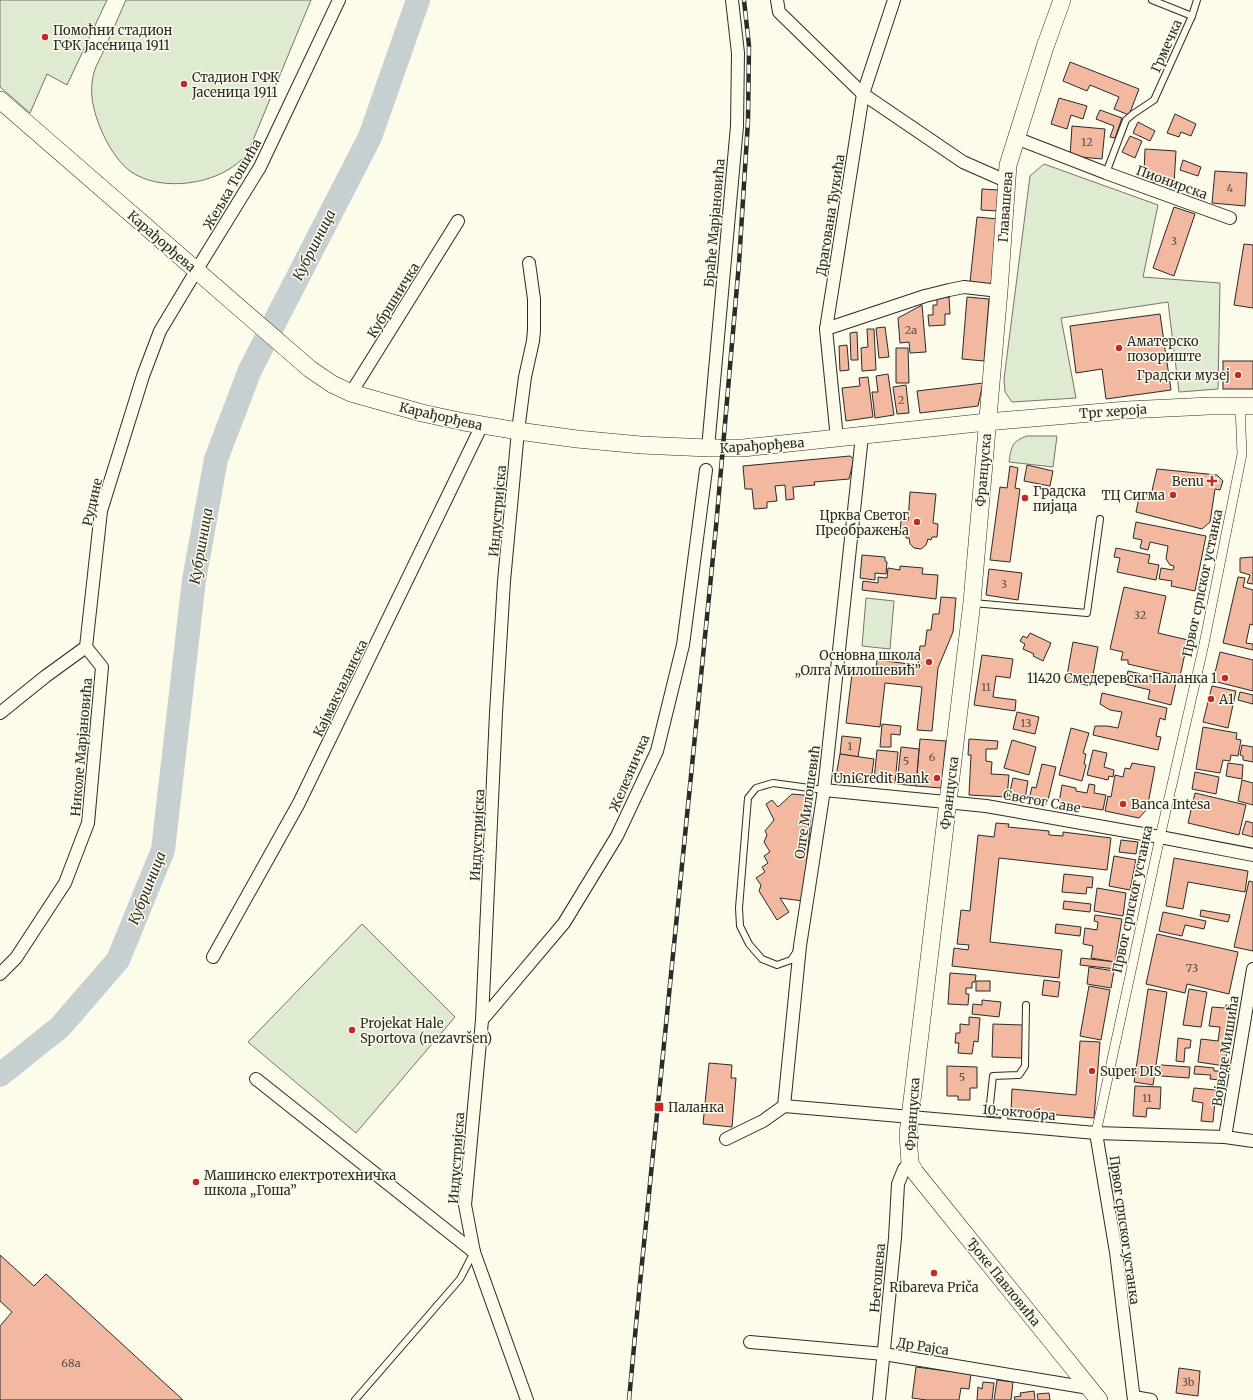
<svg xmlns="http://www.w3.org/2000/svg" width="1253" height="1400" font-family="Merriweather,serif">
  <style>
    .green { fill: #deebd1; stroke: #74746e }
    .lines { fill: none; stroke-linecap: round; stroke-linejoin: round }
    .river { stroke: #c7d0d0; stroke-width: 24 }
    .building { fill: #f2b8a0; stroke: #2b2b2b }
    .service-casing { stroke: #2b2b2b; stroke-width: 8 }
    .pedestrian-casing { stroke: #2b2b2b; stroke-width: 10 }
    .minor-casing { stroke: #2b2b2b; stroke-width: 14 }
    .secondary-casing { stroke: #2b2b2b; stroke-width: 18 }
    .service { stroke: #fdfbea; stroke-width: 6 }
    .pedestrian { stroke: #fdfbea; stroke-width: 9 }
    .minor { stroke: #fdfbea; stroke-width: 12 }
    .secondary { stroke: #fdfbea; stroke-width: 17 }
    .rail-casing { stroke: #2b2b2b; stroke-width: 4.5 }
    .rail { stroke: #fdfbea; stroke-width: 3; stroke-dasharray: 9; stroke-linecap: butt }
    .poi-dot { fill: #c62828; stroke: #fdfbea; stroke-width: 1.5 }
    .labels { text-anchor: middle; stroke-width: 3; stroke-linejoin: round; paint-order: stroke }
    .number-label { font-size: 11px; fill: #5d4e48 }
    .poi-label { font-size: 13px; fill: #2b2b2b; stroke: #fdfbea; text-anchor: start }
    .street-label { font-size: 13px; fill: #2b2b2b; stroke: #fdfbea }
    .water-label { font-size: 14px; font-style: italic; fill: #2b2b2b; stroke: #fdfbea }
  </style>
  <rect width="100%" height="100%" fill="#fdfbea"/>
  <!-- green -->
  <g class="green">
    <path d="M0,0H107L67,85L47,74L30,113L0,87Z"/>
    <path d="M126,0H311L251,145C248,149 246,155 243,158C218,185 160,193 130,171C111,157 94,120 92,97C91,90 92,79 94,72C96,65 101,57 104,50C111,33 119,17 126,0Z"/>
    <path d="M1044,164L1158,205L1143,277L1220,283L1218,389L1179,392L1168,302L1061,318L1076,398L1012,402L1005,392L1004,379L1030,176Z"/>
    <path d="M1027,436H1057L1053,467L1009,462C1011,447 1012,441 1027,436Z"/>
    <path d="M866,598L894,601L890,649L862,646Z"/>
    <path d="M362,924L455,1017L356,1133L248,1042Z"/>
  </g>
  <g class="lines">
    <!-- river -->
    <path class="river" d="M0,1075L60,1027L118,960L163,850L194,580L216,459L250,370L370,137L418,0"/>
  </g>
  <!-- building -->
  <g class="building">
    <path d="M1070,62L1139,89L1129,115L1114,109L1119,97L1090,85L1087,91L1063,81Z"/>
    <path d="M1059,98L1087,106L1083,119L1071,115L1067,129L1051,124Z"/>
    <path d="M1100,110L1122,118L1115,138L1110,137L1114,126L1096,119Z"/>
    <path d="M1175,114L1196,124L1191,136L1181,132L1179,137L1167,133Z"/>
    <path d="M1138,122L1155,131L1150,141L1133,133Z"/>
    <path d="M1072,126L1105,129L1102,159L1070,156Z"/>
    <path d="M1130,136L1142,141L1135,158L1122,152Z"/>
    <path d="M1145,149L1176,151L1174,184L1152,182V175L1144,174Z"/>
    <path d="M1183,160L1201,167L1198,176L1180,170Z"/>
    <path d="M1215,171L1247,173L1245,206L1212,203Z"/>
    <path d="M982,189L999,190L998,211L981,210Z"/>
    <path d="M1174,207L1195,214L1174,276L1153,268Z"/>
    <path d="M977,217L998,219L991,284L970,282Z"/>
    <path d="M1244,244L1253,245V308L1234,305Z"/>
    <path d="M949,297L950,314H945V325L929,326L928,315H933V305H937V298Z"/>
    <path d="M967,297L989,299L984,361L962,359Z"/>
    <path d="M922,305L926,352L910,353L909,342L900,343L898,318Z"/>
    <path d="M1160,314L1171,390L1106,399L1102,369L1076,373L1070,326Z"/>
    <path d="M885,327L889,357L879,358L876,328Z"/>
    <path d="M867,329H874L876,370L862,371L861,348L868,347Z"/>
    <path d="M857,332L858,360H851L850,333Z"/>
    <path d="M847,345L849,370L840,371L839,346Z"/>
    <path d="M896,348H908L909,383H896Z"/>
    <rect x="1223" y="361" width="30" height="28"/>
    <path d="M888,374L894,415L875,418L872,392H878L876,376Z"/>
    <path d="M868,377L873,417L846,421L842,388L860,386L859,378Z"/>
    <path d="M983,383L978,406L920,413L917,391Z"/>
    <path d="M906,385L909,413L897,414L893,387Z"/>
    <path d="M850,456L854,459L849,479L814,482L815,485L793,487L794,499L786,500L785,485L775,486L777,501L767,502V508L754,509L752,489H745L743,466Z"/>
    <path d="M1027,465L1053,471L1050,486L1024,481Z"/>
    <path d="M1010,466L1018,468L1015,488L1020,489L1010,562L990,560L1000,487L1007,488Z"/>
    <path d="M1157,469L1217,475L1223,481L1220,490L1215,489L1210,522L1202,529L1136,512L1140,493L1151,495Z"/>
    <path d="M910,492L936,494L933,523L938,524L937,537H932L931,540L928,539L926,545L921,549L914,548L910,544L909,538H906V535L900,534L901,520L908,521Z"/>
    <path d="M1136,522L1206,536L1195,591L1171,586L1172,581L1159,579L1161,568L1173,570L1174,566L1170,565L1166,559L1168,546L1150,542L1148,550L1140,548L1142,540L1133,538Z"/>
    <path d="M1116,548L1150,555L1148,563L1159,565L1156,580L1117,572L1120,558L1114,557Z"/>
    <path d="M862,555L885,557V561L887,562L886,574L875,573V580L860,578Z"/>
    <path d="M1253,557V584L1247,583L1250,575L1240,572V558Z"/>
    <path d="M900,566L923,568L922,574L938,575L936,599L862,590L863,581L878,583V577L887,578L888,568L900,570Z"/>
    <path d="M989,569L1022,573L1018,600L986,595Z"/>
    <path d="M1238,577L1245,578L1243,587L1253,590V625L1250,624L1246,643L1253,644V650L1223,643Z"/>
    <path d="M1124,587L1166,596L1158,633L1188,640L1180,676L1128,664V660H1121L1123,652L1110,649Z"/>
    <path d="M941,597L956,598L953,632L938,668L932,731L917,730L922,687L885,683L880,727L846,723L852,674L875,676L877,660L918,665L920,646H925L927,630H931L933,614H939Z"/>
    <path d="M1030,633L1051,643L1043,661L1033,656L1034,654L1023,649L1025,644L1020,641L1023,636L1027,638Z"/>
    <path d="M1073,642L1098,647L1091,686L1066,681Z"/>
    <path d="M1220,652L1253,660V691L1213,681Z"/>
    <path d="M982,655L1013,659L1010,678L996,676L993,697L1016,700L1015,711L974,705Z"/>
    <path d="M1128,671L1176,682L1171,705L1148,699L1150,690L1125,684Z"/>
    <path d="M1212,686L1236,691L1228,728L1203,722Z"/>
    <path d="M1240,692L1253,695V704L1238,700Z"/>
    <path d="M1102,693L1167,708L1165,720L1160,718L1157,731L1156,736L1161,737L1158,750L1093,735L1095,726H1107L1118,728L1122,712L1110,710L1100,704Z"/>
    <path d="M1017,712L1039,717L1035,734L1013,729Z"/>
    <path d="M882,724L901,726L900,735L891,734V747H880Z"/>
    <path d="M1203,727L1237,733L1236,739L1241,740L1238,756L1231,755L1230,761L1223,760L1220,773L1196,769Z"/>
    <path d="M1071,728L1089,733L1083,753L1086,754L1084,764L1086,765L1082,781L1059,775Z"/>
    <path d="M842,736L861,738L858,757L840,754Z"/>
    <path d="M920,739L946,741L941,788L916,786Z"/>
    <path d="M969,739L998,741L997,749H986V761L992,762L991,774L1009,775L1007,797L969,795L971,755H968Z"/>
    <path d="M1012,740L1036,747L1029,775L1004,768Z"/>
    <path d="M1242,745L1253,747V762L1243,760V756L1240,755Z"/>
    <path d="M901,747L919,749L916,786L897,784Z"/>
    <path d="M877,750L898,752L895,783L874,780Z"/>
    <path d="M1093,750L1107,753L1104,767L1114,770L1113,777L1109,776L1108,780L1087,775Z"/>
    <path d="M840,754L874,759L871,781L836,776Z"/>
    <path d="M1132,763L1155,767L1147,809L1139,818L1105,811L1108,796L1111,797L1115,775L1123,777L1125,768L1130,769Z"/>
    <path d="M1228,763L1243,765L1242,779L1226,776Z"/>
    <path d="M1042,764L1056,767L1047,804L1029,799L1032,787L1036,788Z"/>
    <path d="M1195,772L1219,777L1216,794L1192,789Z"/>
    <path d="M1013,778L1028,781L1025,799L1009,796Z"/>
    <path d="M1242,780L1253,783V805L1238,801Z"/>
    <path d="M1089,784L1095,785L1094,793L1106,795L1103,810L1059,803L1062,785L1076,788V791L1087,793Z"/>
    <path d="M1195,793L1246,805L1239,835L1188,823Z"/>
    <path d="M792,794L813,796L803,901L780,898L789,912L777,920L759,891L761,885L756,878L765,872L762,867L768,863L764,856L770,852L764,842L767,835L765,831L774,820L766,804L772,800L778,807Z"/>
    <path d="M1246,821L1253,823V837L1242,834Z"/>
    <path d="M996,823L1009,824L1008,827L1049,831V835L1063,836V832L1111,838L1107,870L999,858L990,942L1062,950L1059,978L952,966L954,948L968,950L969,945L957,944L961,910L970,911L978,835L994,837Z"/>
    <path d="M1121,840L1138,842L1136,854L1119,852Z"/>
    <path d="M1114,856L1136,860L1130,890L1109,886Z"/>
    <path d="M1174,858L1248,871L1245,892L1188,882L1183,909L1166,906Z"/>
    <path d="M1064,874L1093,877L1092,888L1087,887L1086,894L1062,892Z"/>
    <path d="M1249,881L1253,882V951L1234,947Z"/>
    <path d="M1097,888L1126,893L1123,916L1094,911Z"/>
    <path d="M1064,901L1091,904L1090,912L1063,909Z"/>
    <path d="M1201,910L1230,915L1228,922L1200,916Z"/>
    <path d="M1163,912L1206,921L1204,929L1185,925L1182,936L1159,931Z"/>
    <path d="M1095,915L1122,919L1115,962L1091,958L1093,946L1083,944L1085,928L1097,930L1098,922L1094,921Z"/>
    <path d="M1056,924L1081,927L1080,936L1055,933Z"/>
    <path d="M1157,934L1238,952L1229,994L1187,984L1185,993L1146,984Z"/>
    <path d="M1081,958L1116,962V969L1080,965Z"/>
    <path d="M1089,967L1114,971L1111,988L1087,984Z"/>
    <path d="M950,973L976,975L975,982H972V988H966V994H969L968,1005L948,1004Z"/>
    <path d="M1044,980L1060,982L1058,997L1042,995Z"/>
    <rect x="976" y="981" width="14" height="10"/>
    <path d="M1089,986L1110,990L1101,1040L1080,1036Z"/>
    <path d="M1148,989L1167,992L1153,1085L1134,1082Z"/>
    <path d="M1189,989L1207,992L1201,1027L1183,1025Z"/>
    <path d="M982,1000L1001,1002L999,1017L972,1014L973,1004L982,1005Z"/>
    <path d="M1226,1005L1232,1006L1225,1066L1198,1062L1201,1039L1218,1041L1220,1027L1209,1026L1212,1007L1225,1008Z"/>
    <path d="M969,1017L980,1018L978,1042L974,1041L972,1054L958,1053L959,1043H955L956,1033H960V1024L969,1025Z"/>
    <path d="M993,1024L1023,1025L1022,1058L992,1057Z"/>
    <path d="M1178,1038L1191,1040L1190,1048H1185L1184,1062L1176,1061Z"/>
    <path d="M1080,1041L1100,1042L1094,1118L1011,1111L1012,1089L1076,1095Z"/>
    <path d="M709,1063L732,1065L731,1078H736L732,1127L703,1124Z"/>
    <path d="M1161,1065L1190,1067L1189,1078L1161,1076Z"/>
    <path d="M947,1066L977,1067V1088H970V1100H958V1096H947Z"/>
    <path d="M1195,1066L1214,1068V1071H1221L1220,1080L1210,1079L1211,1075L1194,1074Z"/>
    <path d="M1135,1086L1161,1087L1160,1109L1147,1108L1146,1117L1133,1116Z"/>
    <path d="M1194,1088L1216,1090L1213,1122L1201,1121L1203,1103L1192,1101Z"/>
    <path d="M0,1255L34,1286L46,1274L183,1400H0V1326L12,1312L0,1301Z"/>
    <path d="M916,1367L971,1374L969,1389L961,1388L959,1400H927L912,1398Z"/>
    <path d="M1179,1368L1200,1371L1198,1396L1176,1393Z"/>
    <path d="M997,1380L1013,1382L1011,1400H994Z"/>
    <path d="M983,1382L994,1383L992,1400H977L978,1387L982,1389Z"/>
    <path d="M1034,1391L1035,1400H1015L1014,1397L1021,1396L1020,1393Z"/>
    <path d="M1049,1393L1050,1400H1038L1037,1394Z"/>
  </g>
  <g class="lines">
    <defs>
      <g id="service">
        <path d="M1152,0L1192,16"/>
        <path d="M1106,173L1126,120L1133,114L1154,100L1192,16L1197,0"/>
        <path d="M973,603L1087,613L1100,519"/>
        <path d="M797,951L791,960L777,965L762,959L749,944L740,926L739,908L748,798L756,788L773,783L824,790"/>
        <path d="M1003,1125L1005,1114L989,1113L993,1076L1019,1075L1025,1066L1026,1005"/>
        <path d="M355,1400L460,1279L474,1252"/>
      </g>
      <path id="pedestrian" d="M1096,1133L1160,837L1204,644L1242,454L1240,406"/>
      <g id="minor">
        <path d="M777,0L779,12L863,94L963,162L1006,181"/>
        <path d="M1016,138L1106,173L1230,218"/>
        <path d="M826,329L925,296L949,290L964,287L999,291"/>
        <path d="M351,393L458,221"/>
        <path d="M837,439L826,329L863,94L894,0"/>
        <path d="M708,448L737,126L738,53L732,0"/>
        <path d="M0,713L46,676L86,647L101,511L143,376L160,331L196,271L260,167L339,0"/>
        <path d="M824,790L986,806L1160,837L1253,855"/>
        <path d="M213,957L299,803L482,425"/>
        <path d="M0,974L16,958L65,883L88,823L102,667L86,647"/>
        <path d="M482,1020L564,923L617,836L657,751L683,645L706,470"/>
        <path d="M256,1079L474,1252"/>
        <path d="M784,1106L1096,1133L1225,1137L1253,1141"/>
        <path d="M1096,1133L1116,1252L1134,1400"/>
        <path d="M1225,1137L1253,969"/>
        <path d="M726,1139L763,1121L784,1106L800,946L824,790L862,436"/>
        <path d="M750,1342L884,1354L1089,1388"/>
        <path d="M1134,1397L1151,1400"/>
        <path d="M527,1400L474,1252L465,1205L482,1020L496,713L504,581L518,431L525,377L533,341L534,330V299L529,263"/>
        <path d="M879,1400L895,1238L898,1184L904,1169L910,1163"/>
      </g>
      <g id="secondary">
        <path d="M1062,0L1045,47L1008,165L999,291L972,602L908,1134L910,1163L915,1172L1099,1400"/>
        <path d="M0,100L310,369L332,384L351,393L422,413L464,422L518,431L577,439L641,445L708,448H743L987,422L1127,410L1209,406H1253"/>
      </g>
    </defs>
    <!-- service casing -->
    <use href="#service" class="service-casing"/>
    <!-- pedestrian casing -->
    <use href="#pedestrian" class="pedestrian-casing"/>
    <!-- minor casing -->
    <use href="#minor" class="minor-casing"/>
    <!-- secondary casing -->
    <use href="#secondary" class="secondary-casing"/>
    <!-- service -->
    <use href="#service" class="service"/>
    <!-- pedestrian -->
    <use href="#pedestrian" class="pedestrian"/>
    <!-- minor -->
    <use href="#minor" class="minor"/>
    <!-- secondary -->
    <use href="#secondary" class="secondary"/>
    <defs>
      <path id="rail" d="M629,1400L639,1293L716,527L739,263L748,121L749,46L744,0"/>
    </defs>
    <!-- rail casing -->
    <use href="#rail" class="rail-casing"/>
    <!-- rail -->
    <use href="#rail" class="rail"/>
  </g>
  <!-- markers -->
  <g class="poi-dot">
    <circle cx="45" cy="37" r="4"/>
    <circle cx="184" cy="84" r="4"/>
    <circle cx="1119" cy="348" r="4"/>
    <circle cx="1238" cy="375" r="4"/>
    <path d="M1210 475h4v4h4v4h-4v4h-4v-4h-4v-4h4z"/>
    <circle cx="1173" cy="495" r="4"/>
    <circle cx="1025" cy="498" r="4"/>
    <circle cx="917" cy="522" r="4"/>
    <circle cx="929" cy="662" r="4"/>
    <circle cx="1225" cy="678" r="4"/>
    <circle cx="1211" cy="699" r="4"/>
    <circle cx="937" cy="778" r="4"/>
    <circle cx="1123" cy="804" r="4"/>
    <circle cx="352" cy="1030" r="4"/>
    <circle cx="1092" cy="1071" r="4"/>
    <rect x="654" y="1102" width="10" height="10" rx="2"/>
    <circle cx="196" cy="1182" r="4"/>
    <circle cx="934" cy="1273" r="4"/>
  </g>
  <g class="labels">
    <!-- number labels -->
    <g class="number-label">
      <text x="1087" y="146">12</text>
      <text x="1230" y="192">4</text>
      <text x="1174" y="245">3</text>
      <text x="911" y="334">2a</text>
      <text x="901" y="404">2</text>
      <text x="1004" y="588">3</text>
      <text x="1140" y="619">32</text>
      <text x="986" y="691">11</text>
      <text x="1026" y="727">13</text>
      <text x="850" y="750">1</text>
      <text x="932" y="761">6</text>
      <text x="906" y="765">5</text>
      <text x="1192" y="972">73</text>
      <text x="962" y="1081">5</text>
      <text x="1147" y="1102">11</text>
      <text x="71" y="1367">68a</text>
      <text x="1188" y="1386">3b</text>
    </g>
    <!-- poi labels -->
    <g class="poi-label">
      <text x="53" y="35">Помоћни стадион<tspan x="53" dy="15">ГФК Јасеница 1911</tspan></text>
      <text x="192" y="82">Стадион ГФК<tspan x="192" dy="15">Јасеница 1911</tspan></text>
      <text x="1127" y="346">Аматерско<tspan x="1127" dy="15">позориште</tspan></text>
      <text x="1230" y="380" text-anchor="end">Градски музеј</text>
      <text x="1204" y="486" text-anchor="end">Benu</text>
      <text x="1033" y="496">Градска<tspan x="1033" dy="15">пијаца</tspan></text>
      <text x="1165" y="500" text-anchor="end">ТЦ Сигма</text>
      <text x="909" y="520" text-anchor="end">Црква Светог<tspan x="909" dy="15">Преображења</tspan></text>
      <text x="921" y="660" text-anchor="end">Основна школа<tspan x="921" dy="15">„Олга Милошевић”</tspan></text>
      <text x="1217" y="683" text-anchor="end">11420 Смедеревска Паланка 1</text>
      <text x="1219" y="704">A1</text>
      <text x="929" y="783" text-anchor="end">UniCredit Bank</text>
      <text x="1131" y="809">Banca Intesa</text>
      <text x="360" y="1028">Projekat Hale<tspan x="360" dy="15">Sportova (nezavršen)</tspan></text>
      <text x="1100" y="1076">Super DIS</text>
      <text x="668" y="1112">Паланка</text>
      <text x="204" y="1180">Машинско електротехничка<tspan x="204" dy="15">школа „Гоша”</tspan></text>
      <text x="934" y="1292" text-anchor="middle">Ribareva Priča</text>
    </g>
    <!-- street labels -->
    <g class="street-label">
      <text transform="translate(1166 46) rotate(-66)" y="5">Грмечка</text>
      <text transform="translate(1172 182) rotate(20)" y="5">Пионирска</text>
      <text transform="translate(232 184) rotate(-60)" y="5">Жељка Тошића</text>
      <text transform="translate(1005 207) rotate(-86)" y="5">Главашева</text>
      <text transform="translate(830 215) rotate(-81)" y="5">Драгована Ђукића</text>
      <text transform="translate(714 223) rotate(-85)" y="5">Браће Марјановића</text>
      <text transform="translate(162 241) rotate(41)" y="5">Карађорђева</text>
      <text transform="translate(393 300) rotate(-58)" y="5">Кубршничка</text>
      <text transform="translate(1113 411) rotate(-4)" y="5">Трг хероја</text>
      <text transform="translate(441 416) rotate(13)" y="5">Карађорђева</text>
      <text transform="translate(762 445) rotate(-4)" y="5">Карађорђева</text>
      <text transform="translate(983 470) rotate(-85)" y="5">Француска</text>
      <text transform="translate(92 502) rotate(-77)" y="5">Рудине</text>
      <text transform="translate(497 511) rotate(-85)" y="5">Индустријска</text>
      <text transform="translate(1202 583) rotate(-78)" y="5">Првог српског устанка</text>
      <text transform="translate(340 688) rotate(-64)" y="5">Кајмакчаланска</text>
      <text transform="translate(81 747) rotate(-85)" y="5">Николе Марјановића</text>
      <text transform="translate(629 773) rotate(-67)" y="5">Железничка</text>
      <text transform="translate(949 793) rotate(-83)" y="5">Француска</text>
      <text transform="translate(1042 801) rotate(10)" y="5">Светог Саве</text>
      <text transform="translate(807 802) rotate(-82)" y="5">Олге Милошевић</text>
      <text transform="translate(477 835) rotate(-87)" y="5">Индустријска</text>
      <text transform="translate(1132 899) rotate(-78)" y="5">Првог српског устанка</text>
      <text transform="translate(1225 1051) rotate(-81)" y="5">Војводе Мишића</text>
      <text transform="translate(1019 1112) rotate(5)" y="5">10. октобра</text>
      <text transform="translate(912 1114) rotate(-86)" y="5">Француска</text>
      <text transform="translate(456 1158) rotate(-86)" y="5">Индустријска</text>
      <text transform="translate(1125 1230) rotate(82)" y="5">Првог српског устанка</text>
      <text transform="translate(877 1278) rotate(-85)" y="5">Његошева</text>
      <text transform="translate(1004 1282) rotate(51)" y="5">Ђоке Павловића</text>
      <text transform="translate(923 1346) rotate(9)" y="5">Др Рајса</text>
    </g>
    <!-- water labels -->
    <g class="water-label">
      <text transform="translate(314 245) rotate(-63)" y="5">Кубршница</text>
      <text transform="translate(201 546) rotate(-80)" y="5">Кубршница</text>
      <text transform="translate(147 888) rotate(-68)" y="5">Кубршница</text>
    </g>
  </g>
</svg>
